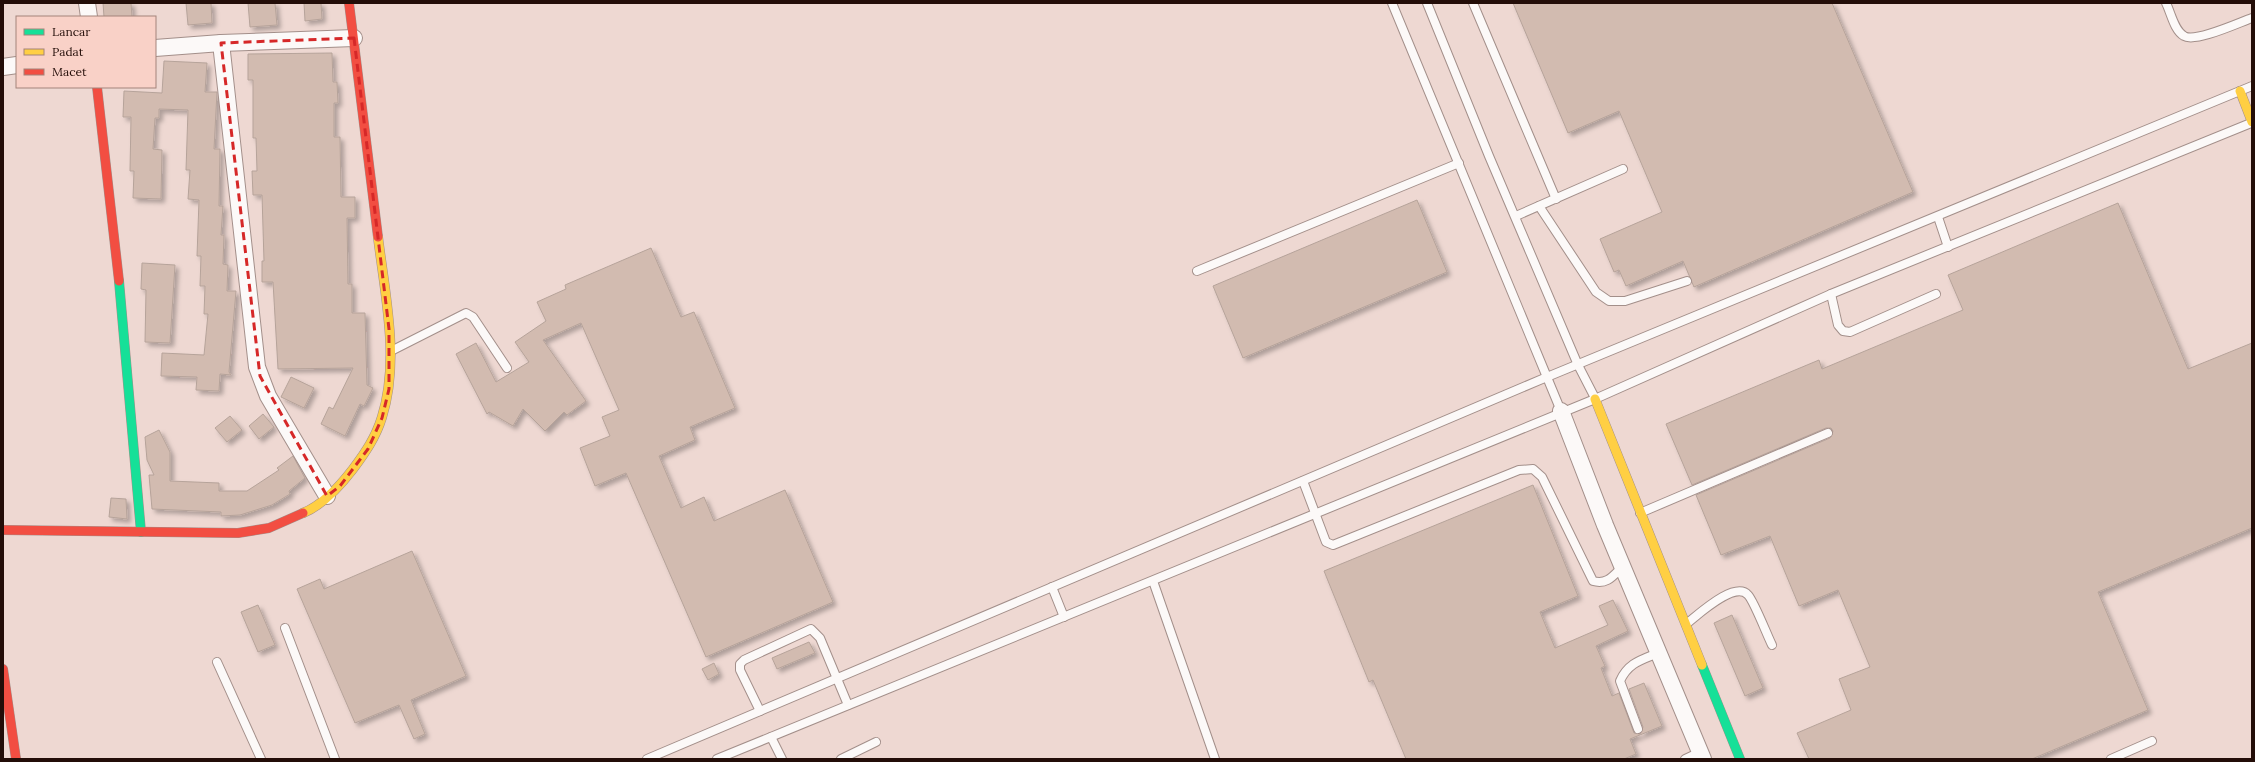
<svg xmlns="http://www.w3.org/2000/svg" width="2255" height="762" font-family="Lora,serif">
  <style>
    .building { fill: #d2bbb0; stroke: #b6a39a; filter: url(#shadow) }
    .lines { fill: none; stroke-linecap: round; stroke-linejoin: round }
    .lane-casing { stroke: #a38f8a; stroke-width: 10 }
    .street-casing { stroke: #a38f8a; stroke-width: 18 }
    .fast-casing { stroke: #a38f8a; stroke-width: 10 }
    .slow-casing { stroke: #a38f8a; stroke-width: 10 }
    .jam-casing { stroke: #a38f8a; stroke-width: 10 }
    .lane { stroke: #fcf9f8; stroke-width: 8 }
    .street { stroke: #fcf9f8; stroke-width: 16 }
    .fast { stroke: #16e098; stroke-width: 9 }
    .slow { stroke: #ffcf43; stroke-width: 9 }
    .jam { stroke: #f24e42; stroke-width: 9 }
    .marked { fill: none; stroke: #d62828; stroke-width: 3; stroke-dasharray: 8 5; stroke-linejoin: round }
  </style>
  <defs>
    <filter id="shadow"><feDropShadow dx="3.5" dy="3.5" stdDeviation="2" flood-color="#0004"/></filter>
  </defs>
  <rect width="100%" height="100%" fill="#eed8d2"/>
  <!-- building -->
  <g class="building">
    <path d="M103,3H131L132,17H104Z"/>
    <path d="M186,3H211L212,23L188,25Z"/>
    <path d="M248,3H275L277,25L250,27Z"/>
    <path d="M304,3H321L322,19L305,21Z"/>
    <path d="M1513,3H1832L1913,192L1694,287L1683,261L1626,286L1619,270L1614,272L1600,239L1662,212L1619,111L1568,133Z"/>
    <path d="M332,53L333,82H337L338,103H334V137H340L341,197H355V218H347L348,284H352V313H365L367,385L373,388L364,406L360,404L345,436L321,424L329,407L333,409L353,368L278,369L273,282H262V261H264L262,195H253L252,171H257L256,138H253V80H248V54Z"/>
    <path d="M164,61L207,63L205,92H217L214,149H220L219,206H223L221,235H224L223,264L228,265L227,291H236L229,372L231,375L220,374L219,391L196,390L197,377L161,376L162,353L204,355L208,314H204L205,286H200L201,256H197L199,200L188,199L190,170H186L188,110L159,109V118H155L153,149L162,150L161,199L133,198L134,171H130L131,117H123L124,91L162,93Z"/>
    <path d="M1417,200L1447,272L1243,358L1213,286Z"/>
    <path d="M2118,203L2188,369L2252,343V528L2098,592L2148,710L2032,759H1809L1797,733L1851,710L1839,679L1870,667L1838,590L1799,606L1770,536L1721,555L1696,495L1830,438L1833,431L1831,428H1826L1692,485L1666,424L1819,360L1822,369L1963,310L1948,275Z"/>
    <path d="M651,248L681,317L694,312L735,408L690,427L695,440L659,456L681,508L704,497L714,521L785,490L833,602L706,657L626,473L595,486L580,448L610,436L602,417L619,410L581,323L543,340L586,401L567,415L564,412L545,431L523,409L513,426L489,412L487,414L456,354L476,343L496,382L529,362L515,342L546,321L537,302L566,289L565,285Z"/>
    <path d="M142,263L175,265L170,343L145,342L146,290L141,289Z"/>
    <path d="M291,377L314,388L304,408L281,397Z"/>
    <path d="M263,414L274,427L259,439L249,426Z"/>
    <path d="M230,416L242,430L227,442L215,428Z"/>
    <path d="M159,430L170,452V481L219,483V491H247L279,470L277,468L293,456L305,478L289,491L290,494L272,505L240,515L221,516V512L152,509L149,475H154L147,460L145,437Z"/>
    <path d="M1533,485L1578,596L1540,612L1555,648L1608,625L1599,606L1613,600L1628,631L1596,646L1605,666L1601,668L1612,696L1619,693L1634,733L1640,734L1643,727L1629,689L1644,683L1662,726L1630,739L1636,754L1624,759H1406L1373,680L1369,682L1324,571Z"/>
    <path d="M111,498L126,499L127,519L109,517Z"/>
    <path d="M412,551L466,676L411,700L425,734L414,739L399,705L355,723L297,589L320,579L324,589Z"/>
    <path d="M258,605L275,645L258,652L241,612Z"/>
    <path d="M1732,615L1763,688L1745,696L1714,623Z"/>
    <path d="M809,642L815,653L777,669L772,658Z"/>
    <path d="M714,663L719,674L708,680L702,669Z"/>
  </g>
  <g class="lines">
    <defs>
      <g id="lane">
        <path d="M1392,3L1561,411"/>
        <path d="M1427,3L1489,156L1578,365L1595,398"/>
        <path d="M1473,3L1556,199"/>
        <path d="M2166,3C2171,13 2174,30 2184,36C2195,43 2238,23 2252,18"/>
        <path d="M1539,206L1596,292L1609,301H1625L1687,281"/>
        <path d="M1516,216L1623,169"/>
        <path d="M1938,217L1948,247"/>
        <path d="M1197,271L1459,163"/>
        <path d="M1831,294L1838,325L1843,331L1850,332L1936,294"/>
        <path d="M391,351L466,313L473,317L507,368"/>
        <path d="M1303,481L1326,542L1333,545L1519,470L1533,469L1542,477L1593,581C1607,585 1613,576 1622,567"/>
        <path d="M1640,513L1828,433"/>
        <path d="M1153,581L1215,759"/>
        <path d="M1052,587L1064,617"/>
        <path d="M1686,624C1698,615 1735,580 1748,595C1754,601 1767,635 1772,645"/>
        <path d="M285,628L335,759"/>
        <path d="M217,662L261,759"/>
        <path d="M760,711L740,670V664L744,660L811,629L820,638L848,705"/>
        <path d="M1638,729L1620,681C1628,663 1641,660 1658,653"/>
        <path d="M771,737L782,759"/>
        <path d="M647,759L1547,377L2252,86"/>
        <path d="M717,759L1595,399L1831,294L2251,123"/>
        <path d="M841,759L876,742"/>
        <path d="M1685,759L1700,752"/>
        <path d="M2111,759L2152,741"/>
      </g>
      <g id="street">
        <path d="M87,3L89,17"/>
        <path d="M221,43L257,367L268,396L327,496"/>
        <path d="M155,48L221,43L354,38"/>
        <path d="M3,67L17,65"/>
        <path d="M1561,411L1605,525L1703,759"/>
      </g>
      <g id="fast">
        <path d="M119,281L141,532"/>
        <path d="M1702,665L1740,759"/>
      </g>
      <g id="slow">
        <path d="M2240,91L2252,122"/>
        <path d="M1595,399L1702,665"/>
        <path d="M303,513C323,505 340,486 353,469C365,453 376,437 382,417C400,360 385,295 378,237"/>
      </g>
      <g id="jam">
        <path d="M349,3L378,237"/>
        <path d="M97,87L119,281"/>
        <path d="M3,530L238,533L269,528L303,513"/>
        <path d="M3,669L16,759"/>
      </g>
    </defs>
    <!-- lane casing -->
    <use href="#lane" class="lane-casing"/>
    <!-- street casing -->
    <use href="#street" class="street-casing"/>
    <!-- fast casing -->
    <use href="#fast" class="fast-casing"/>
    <!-- slow casing -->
    <use href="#slow" class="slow-casing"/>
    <!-- jam casing -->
    <use href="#jam" class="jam-casing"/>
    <!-- lane -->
    <use href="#lane" class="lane"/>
    <!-- street -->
    <use href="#street" class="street"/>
    <!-- fast -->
    <use href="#fast" class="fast"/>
    <!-- slow -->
    <use href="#slow" class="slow"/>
    <!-- jam -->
    <use href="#jam" class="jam"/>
  </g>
  <!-- marked area -->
  <path class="marked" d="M354,38L389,329V389L382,418L368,449L340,486L327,496L260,376L221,43Z"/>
  <!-- border -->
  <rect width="2255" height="762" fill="none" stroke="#230d08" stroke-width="8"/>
  <!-- legend -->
  <rect x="16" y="16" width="140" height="72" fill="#f9d1c7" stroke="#a3837b"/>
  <rect x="24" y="29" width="20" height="6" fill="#16e098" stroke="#a3837b"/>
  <text x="52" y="36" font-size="12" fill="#230d08">Lancar</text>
  <rect x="24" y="49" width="20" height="6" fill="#ffcf43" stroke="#a3837b"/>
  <text x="52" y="56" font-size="12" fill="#230d08">Padat</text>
  <rect x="24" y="69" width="20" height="6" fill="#f24e42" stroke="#a3837b"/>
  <text x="52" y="76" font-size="12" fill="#230d08">Macet</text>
</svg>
